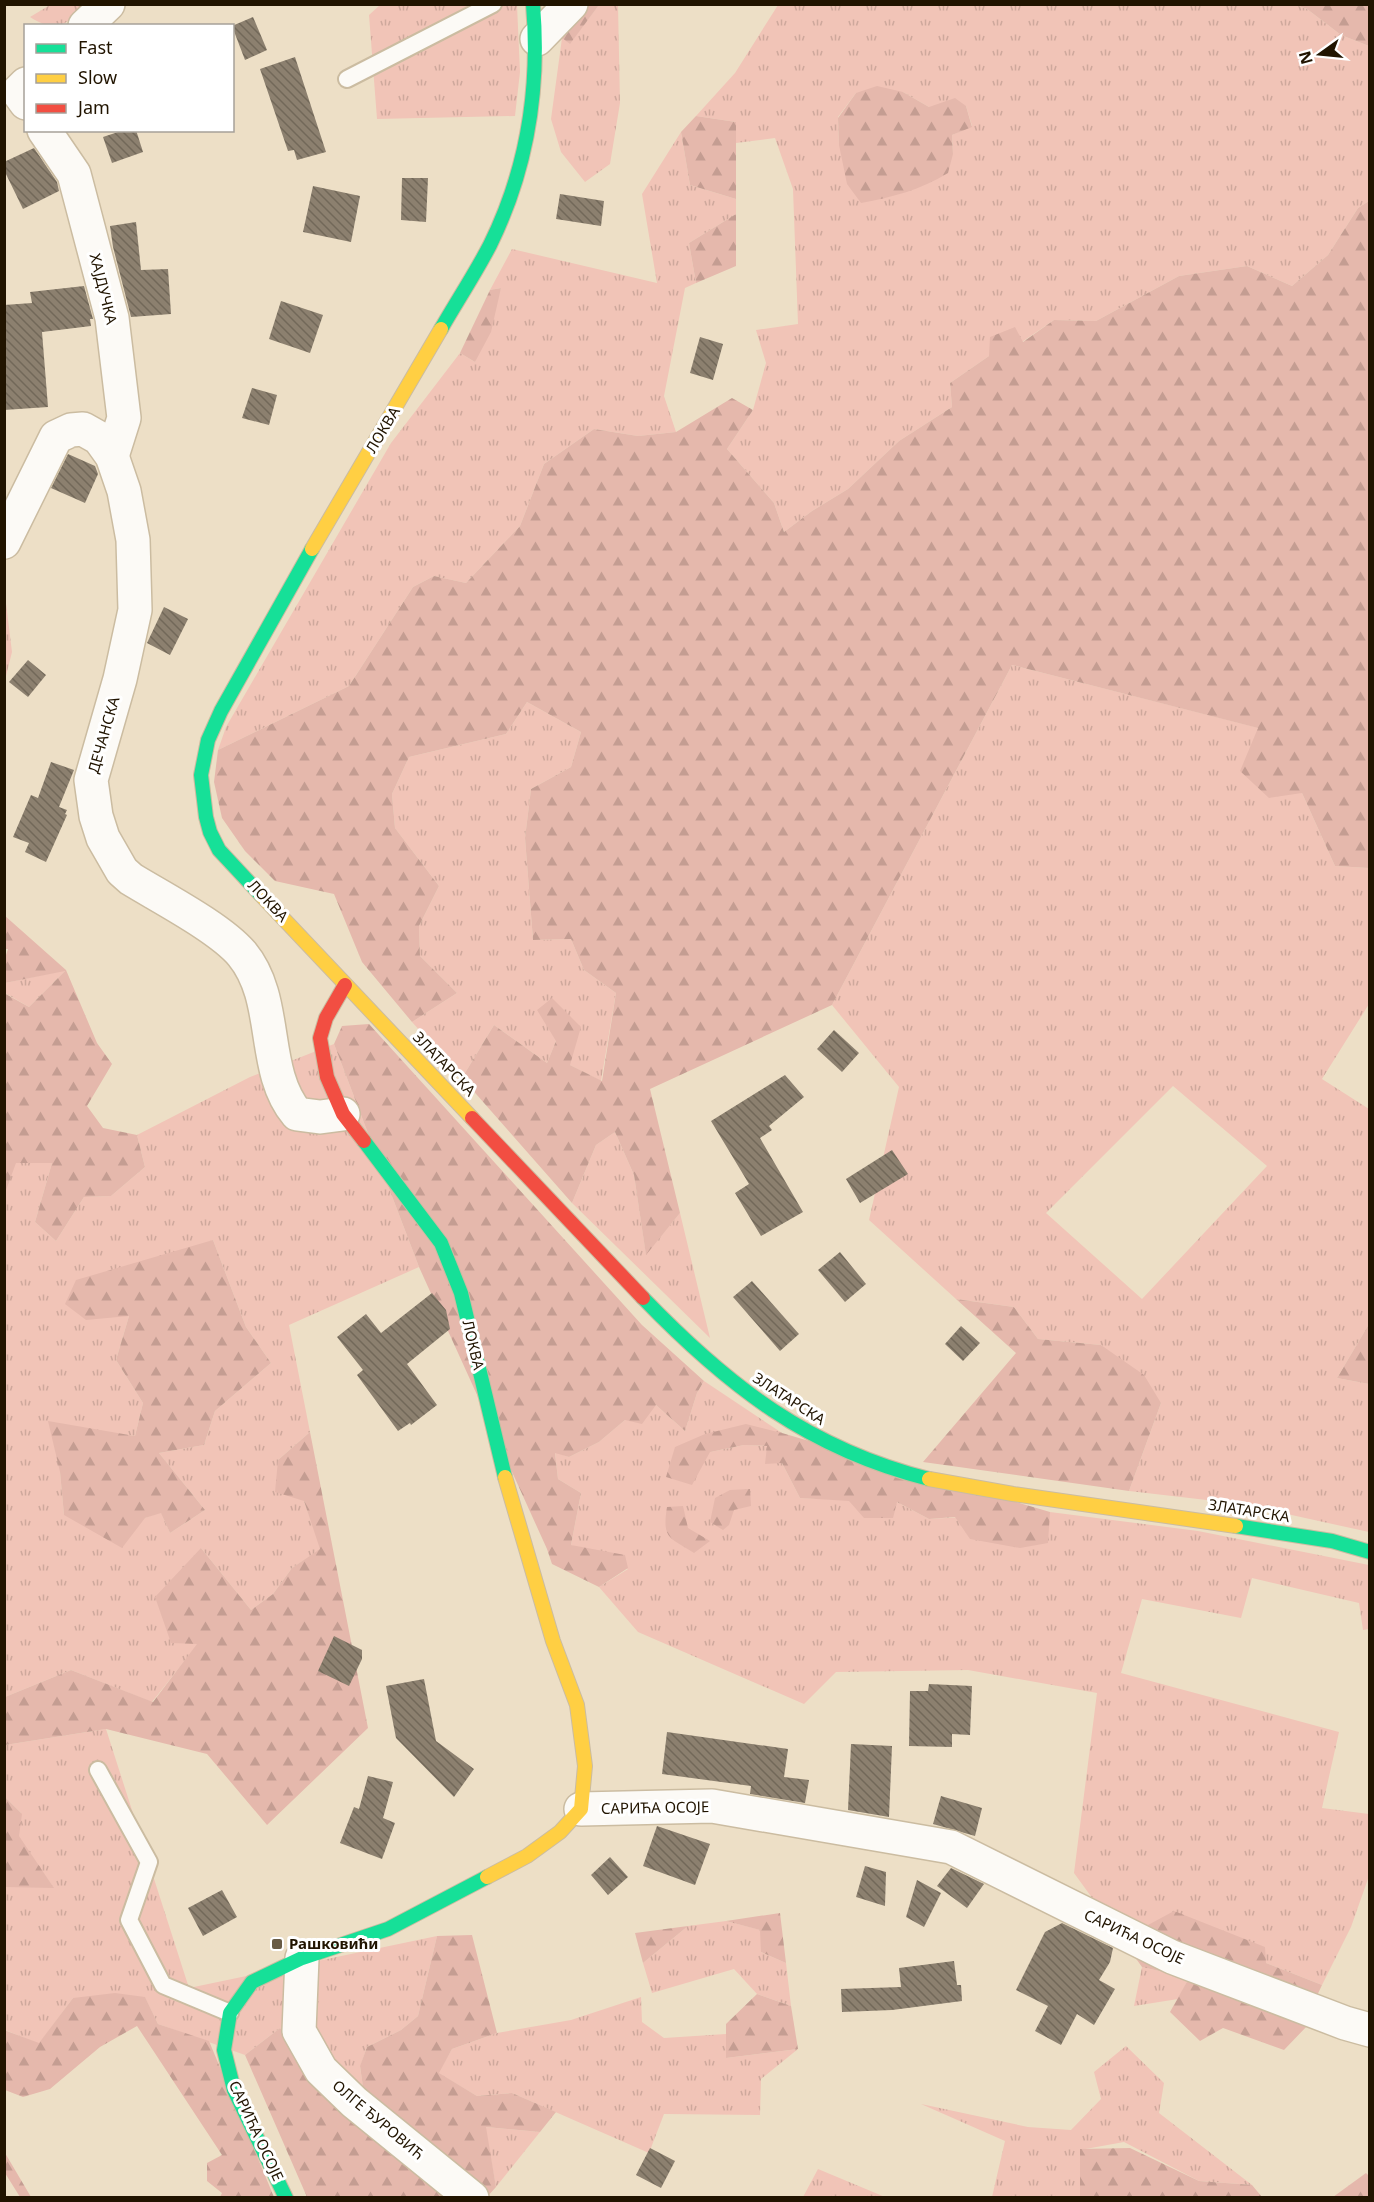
<svg xmlns="http://www.w3.org/2000/svg" width="1374" height="2202" font-family="'Noto Sans',sans-serif">
  <style>
    .grass { fill: url(#grass-tufts); fill-rule: evenodd }
    .forest { fill: url(#forest-firs) }
    .building { fill: url(#building-back-hatch) }
    .lines { fill: none; stroke-linecap: round; stroke-linejoin: round }
    .lane-casing { stroke: #cbbca1; stroke-width: 20 }
    .street-casing { stroke: #cbbca1; stroke-width: 36 }
    .fast-casing { stroke: #cbbca1; stroke-width: 16 }
    .slow-casing { stroke: #cbbca1; stroke-width: 16 }
    .jam-casing { stroke: #cbbca1; stroke-width: 16 }
    .lane { stroke: #fcfaf6; stroke-width: 16 }
    .street { stroke: #fcfaf6; stroke-width: 33 }
    .fast { stroke: #16e098; stroke-width: 14 }
    .slow { stroke: #ffcf43; stroke-width: 14 }
    .jam { stroke: #f24e42; stroke-width: 14 }
    .poi-dot { fill: #685b45; stroke: #fff; stroke-width: 2 }
    .labels { text-anchor: middle; stroke-width: 6; stroke-linejoin: round; paint-order: stroke }
    .street-label { font-size: 15px; fill: #211400; stroke: #fff }
    .poi-label { font-size: 15px; font-weight: bold; fill: #211400; stroke: #fff; text-anchor: start }
  </style>
  <defs>
    <pattern id="grass-tufts" width="24" height="20" patternUnits="userSpaceOnUse" patternTransform="scale(1.5)"><rect width="24" height="20" fill="#f1c4b7"/><path d="M3 7l-1-3M5 7V3M7 7l1-3M15 17l-1-3M17 17v-4M19 17l1-3" fill="none" stroke="#cea89c"/></pattern>
    <pattern id="forest-firs" width="22" height="20" patternUnits="userSpaceOnUse" patternTransform="scale(1.5)"><rect width="22" height="20" fill="#e5b8ac"/><path d="M5 1l3.5 6h-7zM16 11l3.5 6h-7z" fill="#c49d92"/></pattern>
    <pattern id="building-back-hatch" width="6" height="6" patternUnits="userSpaceOnUse" patternTransform="scale(1.5)"><rect width="6" height="6" fill="#8c806f"/><path d="M-1 5l2 2M0 0l6 6M5-1l2 2" fill="none" stroke="#726859"/></pattern>
  </defs>
  <rect width="100%" height="100%" fill="#eddfc6"/>
  <!-- grass -->
  <g class="grass">
    <path d="M50,5H88C66,23 58,35 30,17Z"/>
    <path d="M380,5H517L520,72L515,116L377,119L369,15Z"/>
    <path d="M599,5H618L620,103L610,164L585,182L561,152L551,119L562,38L570,43Z"/>
    <path d="M778,5H1296L1307,9L1341,35L1369,46V201L1358,208L1328,255L1292,286L1247,266L1179,276L1096,321L1054,320L1022,342L989,356L950,383L952,407L899,441L848,489L812,511L784,532L774,503L727,449L753,410L766,363L756,330L798,324L793,189L775,138L736,143V122L696,116L735,73ZM903,92L929,107L966,106L972,126L952,135L953,154L839,145L838,117L856,93Z"/>
    <path d="M681,132L690,185L736,199V214L689,243L696,283L685,288L664,396L676,432L638,436L594,429L544,464L520,526L466,583L434,576L413,587L349,686L218,750L226,727L391,443L460,353L475,362L501,288L490,290L512,249L657,283L642,194Z"/>
    <path d="M4,587L12,652L5,680H4Z"/>
    <path d="M1012,665L1259,728L1302,793L1335,866L1369,868V1004L1322,1079L1369,1109V1324L1337,1378L1369,1384V1532L1241,1504L1129,1491L1161,1403L1101,1345L1038,1339L1014,1307L956,1299L869,1220L899,1087L832,1005ZM1173,1086L1267,1166L1142,1299L1046,1213Z"/>
    <path d="M527,702L581,732L571,767L531,789L525,838L533,940L571,939L584,970L616,993L601,1081L570,1065L556,1041L547,1063L494,1025L462,1078L412,1022L457,993L420,956L419,926L439,886L395,828L392,794L409,757L506,734Z"/>
    <path d="M66,970L29,1007L5,993V983Z"/>
    <path d="M334,1044L419,1267L289,1325L310,1432L278,1460L304,1501L321,1549L292,1568L273,1594L251,1610L201,1548L198,1644L152,1702L71,1670L5,1697L4,1193L15,1163H52L35,1222L56,1241L84,1197L111,1196L145,1167L137,1135L250,1077ZM213,1240L246,1327L271,1363L215,1411L204,1445L159,1453L205,1510L170,1533L161,1512L145,1518L64,1515L60,1472L113,1433L135,1436L143,1403L116,1360L129,1316Z"/>
    <path d="M615,1132L634,1175L646,1254L680,1213L710,1338L572,1203L596,1145Z"/>
    <path d="M704,1381L782,1433L710,1452L744,1445L768,1446L782,1463L800,1498L897,1502L929,1519L1050,1512L1198,1531L1369,1565V1629L1363,1630L1359,1603L1252,1578L1241,1618L1142,1599L1121,1673L1339,1732L1322,1808L1369,1814V1876L1351,1927L1322,1985L1266,1963L1122,1939L1074,1873L1097,1693L968,1670L836,1672L804,1704L638,1632L599,1587L628,1569L571,1545L581,1493L558,1479L555,1452L569,1457L599,1442L625,1420L656,1405L685,1431L697,1393Z"/>
    <path d="M106,1729L189,1988L437,1936L418,2016L401,2030L367,2047L360,2067L371,2137L280,2028L245,2055L158,2024L145,1998H73L39,2044L5,2030L4,1887H53L18,1836L21,1813L5,1797V1745Z"/>
    <path d="M726,1921L761,1930V1952L786,1963L791,2006L757,1994L734,1969L652,1993L643,1963L688,1926Z"/>
    <path d="M1142,1967L1189,1978L1178,1999L1134,2006Z"/>
    <path d="M641,1997L642,2022L664,2038L726,2034V2058L798,2049L761,2079L760,2115L664,2114L649,2153L512,2093L477,2096L438,2073L452,2049L497,2033L571,2020Z"/>
    <path d="M1126,2046L1164,2083L1159,2113L1252,2185L1199,2181L1124,2142L1080,2150V2197H992L1005,2141L921,2104L1028,2127L1071,2130L1101,2099L1094,2072Z"/>
    <path d="M485,2127L540,2132L496,2187Z"/>
    <path d="M818,2169L885,2197H803Z"/>
  </g>
  <!-- forest -->
  <g class="forest">
    <path d="M551,5H599L570,44L562,38Z"/>
    <path d="M1296,5H1369V46L1341,35L1307,9Z"/>
    <path d="M877,86L903,92L929,107L955,98L966,106L972,127L952,135L953,154L948,173C920,190 893,197 861,203L847,184L839,145L838,118L856,93Z"/>
    <path d="M696,116L736,122V199L690,185L681,132Z"/>
    <path d="M1369,201V868L1335,866L1302,793L1269,798L1240,771L1258,728L1012,665L832,1005L650,1089L680,1213L646,1255L634,1175L615,1132L596,1145L572,1203L462,1078L494,1025L547,1063L556,1041L537,1010L552,998L581,1027L570,1065L602,1081L616,993L584,970L571,939L533,940L525,838L531,789L571,767L581,732L527,702L506,734L409,757L392,794L395,828L439,886L419,926L420,956L457,993L412,1022L362,962L334,894L275,881L245,851L222,818L214,782L218,750L349,686L413,587L434,576L466,583L520,526L544,464L594,429L638,436L676,432L732,398L753,410L727,449L774,503L784,532L812,511L848,489L899,441L952,407L950,383L989,356L990,337L1015,327L1023,342L1054,320L1096,321L1179,276L1247,266L1292,286L1328,255L1358,208Z"/>
    <path d="M736,214V266L696,283L689,243Z"/>
    <path d="M501,288L491,332L475,362L460,353L490,290Z"/>
    <path d="M4,915L66,970L97,1043L112,1064L87,1106L103,1128L137,1135L145,1167L111,1196L84,1197L56,1241L35,1222L52,1163H16L5,1193L4,993L29,1007L65,971L5,983V958L8,949H5Z"/>
    <path d="M369,1024L642,1325L704,1381L697,1393L685,1431L656,1405L642,1424L625,1420L599,1442L569,1457L555,1453L558,1479L581,1493L571,1545L625,1555L628,1568L599,1587L552,1564L547,1549L419,1267L334,1044L342,1026Z"/>
    <path d="M213,1240L246,1327L271,1363L215,1411L204,1445L159,1453L205,1510L170,1533L161,1513L145,1518L122,1548L64,1515L60,1472L48,1421L135,1436L143,1403L116,1360L129,1316L86,1320L65,1304L76,1280Z"/>
    <path d="M956,1299L1014,1307L1038,1339L1101,1345L1144,1375L1161,1403L1129,1491L923,1462L1016,1353Z"/>
    <path d="M1369,1324V1384L1337,1378Z"/>
    <path d="M746,1424L782,1433L1050,1512L1048,1543L1020,1548L970,1539L955,1517L929,1519L897,1502L893,1518H864L849,1501L800,1498L782,1463L765,1464L767,1446L744,1445L710,1452L692,1485L666,1477L675,1447L705,1434Z"/>
    <path d="M310,1432L368,1728L267,1825L207,1754L106,1729L5,1745V1697L71,1670L153,1702L197,1644L171,1643L155,1597L201,1548L251,1610L273,1594L292,1568L320,1549L304,1501L275,1492L278,1460Z"/>
    <path d="M750,1489L751,1506L734,1510L729,1525L723,1530L710,1522L715,1498L730,1490Z"/>
    <path d="M683,1506L688,1528L710,1541L694,1553C669,1537 662,1539 667,1507Z"/>
    <path d="M5,1797L22,1814L19,1836L54,1888L5,1887Z"/>
    <path d="M1174,1911L1265,1947L1266,1963L1322,1985L1314,2002L1308,2025L1284,2050L1223,2028L1200,2041L1170,2012L1189,1978L1142,1967L1122,1939Z"/>
    <path d="M780,1913L786,1963L761,1952L760,1930L726,1921Z"/>
    <path d="M688,1926L643,1963L635,1933Z"/>
    <path d="M472,1935L497,2033L452,2049L439,2073L477,2096L512,2093L556,2112L540,2132L486,2127L496,2187L487,2197H307L245,2055L280,2028L370,2136L360,2066L367,2047L401,2030L418,2016L437,1936Z"/>
    <path d="M115,1993L145,1997L158,2024L209,2041L274,2197H220L222,2193L207,2181V2163L222,2155L137,2026L100,2047L50,2089L23,2097L5,2090L4,2030L39,2043L73,1998Z"/>
    <path d="M757,1994L791,2006L798,2049L726,2058V2024Z"/>
    <path d="M1130,2148L1199,2181L1252,2185L1262,2197H1080V2149Z"/>
    <path d="M4,2153H5L31,2197H20L5,2173Z"/>
    <path d="M1366,2173L1369,2176V2197H1333Z"/>
  </g>
  <!-- building -->
  <g class="building">
    <path d="M253,17L267,50L245,60L232,26Z"/>
    <path d="M295,57L326,152L297,160L294,150L288,151L260,69Z"/>
    <path d="M124,130H136L143,152L112,163L103,137Z"/>
    <path d="M34,148L57,182L59,191L23,209L4,170V162Z"/>
    <path d="M402,178H428L426,222L401,220Z"/>
    <path d="M313,186L360,196L351,242L303,232Z"/>
    <path d="M560,194L604,201L601,226L556,219Z"/>
    <path d="M136,222L141,270L168,269L171,314L131,317L113,247L110,226Z"/>
    <path d="M84,286L93,319H90L91,326L42,332L48,407L4,410V305L32,303L30,292Z"/>
    <path d="M281,301L323,315L310,353L269,339Z"/>
    <path d="M700,337L723,344L713,380L690,373Z"/>
    <path d="M252,388L277,395L269,425L242,418Z"/>
    <path d="M68,454L95,466L98,474L85,503L51,488Z"/>
    <path d="M164,607L188,619L170,655L147,643Z"/>
    <path d="M28,660L46,675L28,697L9,682Z"/>
    <path d="M51,762L74,770L59,807L67,810L65,814L67,815L46,862L25,852L29,843L13,837L31,795L38,798Z"/>
    <path d="M834,1030L859,1053L842,1072L817,1049Z"/>
    <path d="M785,1075L804,1097L769,1126L772,1130L760,1138L803,1212L761,1236L735,1193L749,1184L711,1121Z"/>
    <path d="M892,1150L908,1174L860,1203L846,1179Z"/>
    <path d="M840,1252L866,1284L845,1302L818,1270Z"/>
    <path d="M752,1281L799,1334L780,1351L733,1297Z"/>
    <path d="M432,1293L446,1310L450,1329L407,1364L437,1405L411,1425L410,1423L398,1431L357,1375L363,1370L337,1337L366,1314L381,1333Z"/>
    <path d="M961,1326L980,1343L963,1361L945,1344Z"/>
    <path d="M334,1636L362,1650V1659L349,1686L318,1671Z"/>
    <path d="M424,1679L436,1741L474,1769L454,1797L396,1738L386,1686Z"/>
    <path d="M929,1684L972,1686L970,1735L952,1734V1747L909,1746L910,1691H928Z"/>
    <path d="M667,1732L788,1749L784,1777L809,1780L805,1803L750,1794L751,1786L662,1774Z"/>
    <path d="M851,1744L892,1746L889,1817L848,1810Z"/>
    <path d="M368,1776L393,1782L383,1818L395,1823L382,1859L340,1843L354,1807L359,1809Z"/>
    <path d="M941,1796L982,1808L975,1836L933,1824Z"/>
    <path d="M657,1826L710,1844L695,1885L643,1866Z"/>
    <path d="M610,1857L628,1877L608,1895L591,1875Z"/>
    <path d="M865,1866L886,1872L885,1906L856,1897Z"/>
    <path d="M951,1868L984,1884L967,1908L937,1886Z"/>
    <path d="M917,1880L941,1893L924,1927L906,1917Z"/>
    <path d="M222,1890L237,1917L203,1936L188,1908Z"/>
    <path d="M1062,1923L1113,1948L1110,1962L1099,1980L1115,1989L1094,2025L1077,2014L1061,2045L1035,2031L1048,2006L1016,1990L1045,1932Z"/>
    <path d="M954,1961L957,1985H961L962,2001L892,2010L842,2012L841,1989L901,1987L899,1968Z"/>
    <path d="M650,2148L675,2161L661,2188L636,2175Z"/>
  </g>
  <g class="lines">
    <defs>
      <g id="lane">
        <path d="M347,79L493,4"/>
        <path d="M98,1770L149,1862L129,1920L163,1985L230,2013"/>
      </g>
      <g id="street">
        <path d="M85,26L108,4"/>
        <path d="M537,39L571,4"/>
        <path d="M26,84L18,92L26,103"/>
        <path d="M44,130L74,174L112,318L124,418L112,456"/>
        <path d="M4,542L56,437L71,430L83,429L99,438L112,456L124,491L133,540L135,610L120,679L91,780L96,816L103,838L122,871L131,879C162,898 220,928 242,954C280,1000 260,1070 297,1114L320,1117L343,1114"/>
        <path d="M581,1809L712,1806L951,1847L1172,1957L1345,2023L1370,2030"/>
        <path d="M302,1958L299,2031L321,2070L354,2102L472,2198"/>
      </g>
      <g id="fast">
        <path d="M441,329C457,301 475,274 490,245C527,170 540,87 533,4"/>
        <path d="M261,895L219,850L210,832L206,817L201,775L208,740L221,711L312,549"/>
        <path d="M364,1141L441,1243L461,1293L505,1477"/>
        <path d="M643,1298C728,1386 809,1449 929,1479"/>
        <path d="M1236,1526L1332,1541L1370,1552"/>
        <path d="M286,2198L234,2090L224,2050L230,2013L252,1982L302,1958L388,1929L487,1877"/>
      </g>
      <g id="slow">
        <path d="M312,549L441,329"/>
        <path d="M261,895L472,1118"/>
        <path d="M929,1479L1013,1494L1236,1526"/>
        <path d="M487,1877L527,1856L560,1832L581,1809L585,1766L577,1705L553,1641L505,1477"/>
      </g>
      <g id="jam">
        <path d="M345,985L326,1018L320,1038L327,1077L343,1114L364,1141"/>
        <path d="M472,1118L643,1298"/>
      </g>
    </defs>
    <!-- lane casing -->
    <use href="#lane" class="lane-casing"/>
    <!-- street casing -->
    <use href="#street" class="street-casing"/>
    <!-- fast casing -->
    <use href="#fast" class="fast-casing"/>
    <!-- slow casing -->
    <use href="#slow" class="slow-casing"/>
    <!-- jam casing -->
    <use href="#jam" class="jam-casing"/>
    <!-- lane -->
    <use href="#lane" class="lane"/>
    <!-- street -->
    <use href="#street" class="street"/>
    <!-- fast -->
    <use href="#fast" class="fast"/>
    <!-- slow -->
    <use href="#slow" class="slow"/>
    <!-- jam -->
    <use href="#jam" class="jam"/>
  </g>
  <!-- markers -->
  <rect class="poi-dot" x="271" y="1938" width="12" height="12" rx="3"/>
  <g class="labels">
    <!-- street labels -->
    <g class="street-label">
      <text transform="translate(103 289) rotate(76)" y="5">ХАЈДУЧКА</text>
      <text transform="translate(383 430) rotate(-59)" y="5">ЛОКВА</text>
      <text transform="translate(104 735) rotate(-74)" y="5">ДЕЧАНСКА</text>
      <text transform="translate(268 901) rotate(47)" y="5">ЛОКВА</text>
      <text transform="translate(444 1064) rotate(46)" y="5">ЗЛАТАРСКА</text>
      <text transform="translate(473 1345) rotate(77)" y="5">ЛОКВА</text>
      <text transform="translate(789 1399) rotate(33)" y="5">ЗЛАТАРСКА</text>
      <text transform="translate(1249 1511) rotate(9)" y="5">ЗЛАТАРСКА</text>
      <text transform="translate(655 1808) rotate(-1)" y="5">САРИЋА ОСОЈЕ</text>
      <text transform="translate(1134 1937) rotate(25)" y="5">САРИЋА ОСОЈЕ</text>
      <text transform="translate(378 2120) rotate(40)" y="5">ОЛГЕ ЂУРОВИЋ</text>
      <text transform="translate(256 2131) rotate(65)" y="5">САРИЋА ОСОЈЕ</text>
    </g>
    <!-- poi labels -->
    <g class="poi-label">
      <text x="289" y="1949">Рашковићи</text>
    </g>
  </g>
  <!-- border -->
  <rect width="1374" height="2202" fill="none" stroke="#211400" stroke-width="12"/>
  <!-- legend -->
  <rect x="24" y="24" width="210" height="108" fill="#ffffff" stroke="#a6a199" stroke-width="1.5"/>
  <rect x="36" y="44" width="30" height="9" fill="#16e098" stroke="#a6a199" stroke-width="1.5"/>
  <text x="78" y="54" font-size="18" fill="#211400">Fast</text>
  <rect x="36" y="74" width="30" height="9" fill="#ffcf43" stroke="#a6a199" stroke-width="1.5"/>
  <text x="78" y="84" font-size="18" fill="#211400">Slow</text>
  <rect x="36" y="104" width="30" height="9" fill="#f24e42" stroke="#a6a199" stroke-width="1.5"/>
  <text x="78" y="114" font-size="18" fill="#211400">Jam</text>
  <!-- north arrow -->
  <g transform="translate(1320 54) rotate(255)" stroke="#ffffff" stroke-width="4.5" paint-order="stroke">
  <path d="M0-4.5L10 22L0 15L-10 22Z" fill="#211400"/>
  <text y="-9" font-size="16" font-weight="bold" text-anchor="middle" fill="#211400">N</text>
  </g>
</svg>
